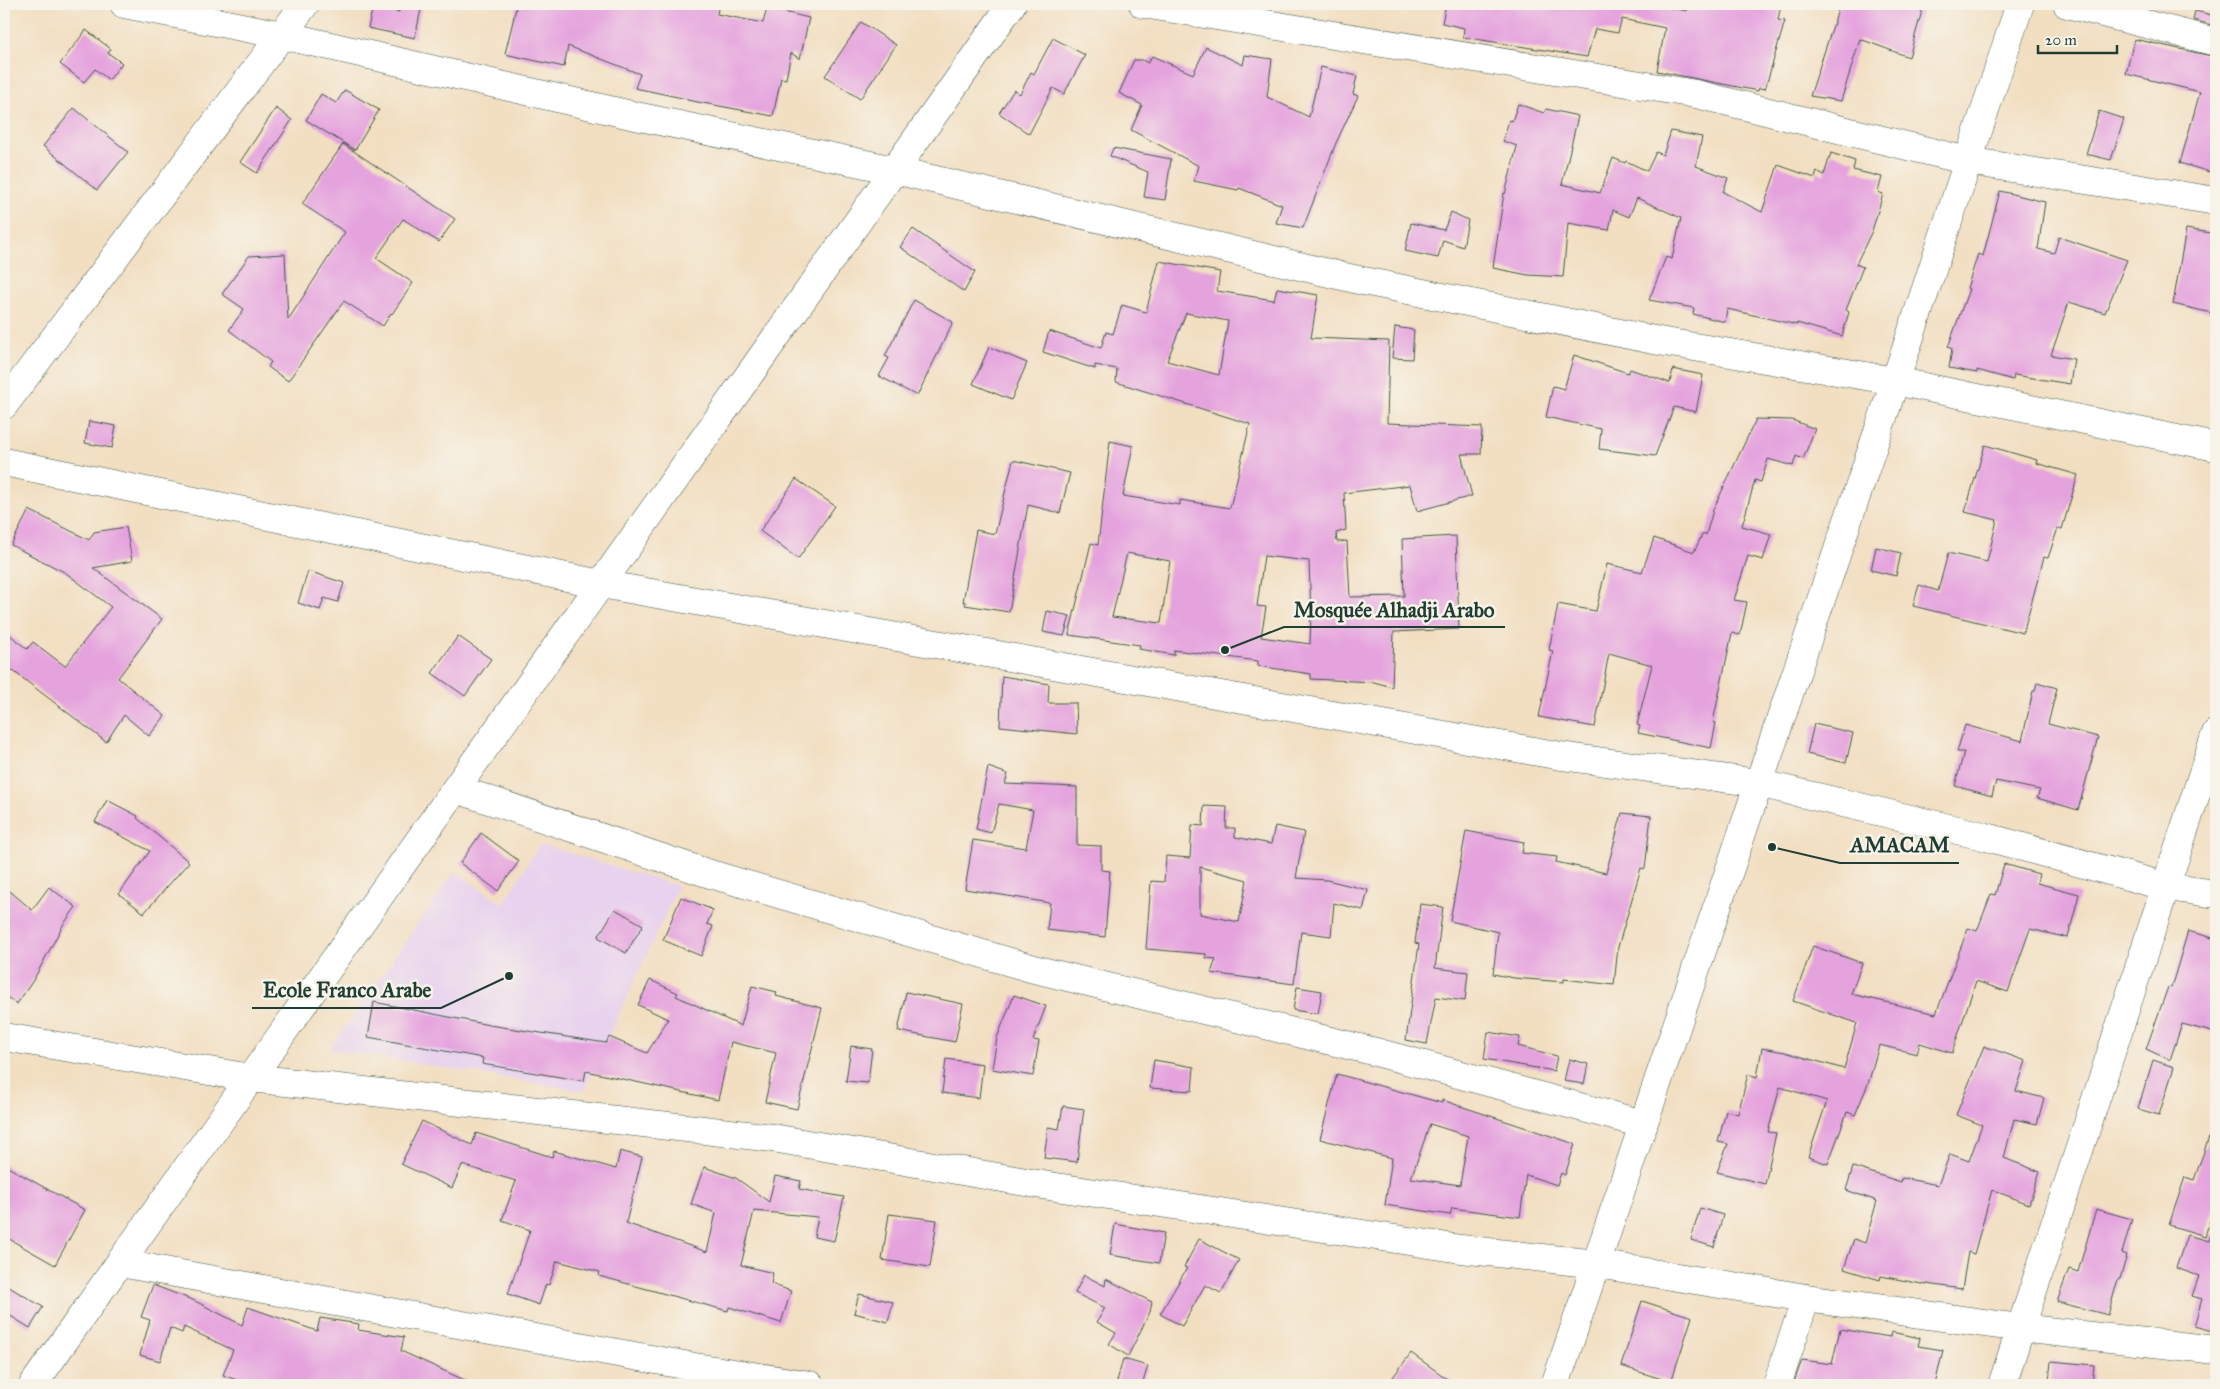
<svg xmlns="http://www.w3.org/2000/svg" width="2220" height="1389" font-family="'IM FELL Great Primer',serif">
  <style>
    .built { fill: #e8d2ee }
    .building { fill: #e5a3de; fill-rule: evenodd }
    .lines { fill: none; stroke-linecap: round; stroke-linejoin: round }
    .minor-casing { stroke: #3f5549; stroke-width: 29 }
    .minor { stroke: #fff; stroke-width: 28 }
    .leader { fill: none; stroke: #1f3d34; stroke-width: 2 }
    .callout-dot { fill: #1f3d34; stroke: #f7f3e8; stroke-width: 2 }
    .callout-label { font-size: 21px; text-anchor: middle; font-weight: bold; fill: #1f3d34; stroke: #f7f3e8; stroke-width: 5; stroke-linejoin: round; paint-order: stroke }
  </style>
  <rect width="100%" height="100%" fill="#f7f3e8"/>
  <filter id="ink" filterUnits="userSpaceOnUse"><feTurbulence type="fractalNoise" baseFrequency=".02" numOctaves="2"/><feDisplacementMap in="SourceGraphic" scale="10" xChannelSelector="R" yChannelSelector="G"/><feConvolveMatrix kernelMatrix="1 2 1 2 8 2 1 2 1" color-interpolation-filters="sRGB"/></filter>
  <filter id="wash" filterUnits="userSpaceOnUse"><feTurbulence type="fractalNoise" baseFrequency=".0096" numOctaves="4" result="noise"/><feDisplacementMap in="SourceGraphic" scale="20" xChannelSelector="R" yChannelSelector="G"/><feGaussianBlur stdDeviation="1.12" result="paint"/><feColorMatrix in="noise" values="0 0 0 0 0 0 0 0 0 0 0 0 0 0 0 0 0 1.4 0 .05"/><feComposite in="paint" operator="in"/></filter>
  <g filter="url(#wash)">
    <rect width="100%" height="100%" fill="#f2dfc2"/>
    <!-- built -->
    <path class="built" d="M540,844L678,886L584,1091L330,1049L455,871L503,904Z"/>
    <g id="blocks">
      <!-- building -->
      <g class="building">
        <path d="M400,4H422L415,38L368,28L373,6L399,12Z"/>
        <path d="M517,4H719L717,14L763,23L767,8L809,18L800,59L791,53L786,79L781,78L773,116L687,100V99L635,88L640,74L568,46L564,67L505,54Z"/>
        <path d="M1446,4H1651L1687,11L1688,4H1781L1778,20L1785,21L1765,89L1759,88L1758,91L1657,71L1665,28L1622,19L1618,33L1595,29L1587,57L1463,37L1464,28L1442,23Z"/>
        <path d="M1840,4H1924L1909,57L1860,39L1841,101L1810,96Z"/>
        <path d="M2195,11L2216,16V26L2193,20Z"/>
        <path d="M861,22L896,45L860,99L825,76Z"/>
        <path d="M86,30L111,49L108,53L122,63L109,80L95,69L84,82L60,64Z"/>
        <path d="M1053,38L1085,55L1064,94L1053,88L1029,134L999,113L1014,90L1020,94L1031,72L1034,74Z"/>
        <path d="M2134,39L2216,57V174L2180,163L2200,92L2126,74Z"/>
        <path d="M1206,47L1243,65L1245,55L1272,59L1267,97L1309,117L1321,67L1357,76L1353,94L1358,96L1336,143L1303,228L1276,223L1282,205L1239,188L1238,190L1194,181L1199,166L1131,130L1142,105L1119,93L1134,60H1142L1148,63L1152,56L1193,74Z"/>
        <path d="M345,90L379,110L355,150L306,120L321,94L336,103Z"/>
        <path d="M1518,104L1544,113L1546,109L1578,116L1562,184L1600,193L1613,158L1625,163L1626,161L1647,171L1656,152L1663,155L1671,131L1702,137L1696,166L1728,178L1723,192L1762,212L1778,165L1815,178L1817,171L1824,175L1831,153L1855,161L1853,170L1882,177L1878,192L1883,194L1872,231L1856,264L1863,267L1846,310L1849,312L1842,336L1797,323V325L1727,309L1725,322L1693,314L1694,308L1649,300L1666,257L1672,259L1681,218L1637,198L1629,217L1613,210L1609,230L1568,223L1563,277L1528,275L1493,268L1504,193L1505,194L1517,146L1503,141L1509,120L1512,121Z"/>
        <path d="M74,108L128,152L97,190L43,146Z"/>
        <path d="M276,108L292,120L257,173L240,162Z"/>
        <path d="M2099,111L2124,119L2111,160L2086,154Z"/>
        <path d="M343,144L455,219L439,242L403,219L376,258L413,283L392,314L391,313L383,326L344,301L288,381L268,367L271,362L229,330L244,309L222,294L249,256L285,254L288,320L345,232L302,204Z"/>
        <path d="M1113,148L1171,159L1165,200L1144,197L1148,172L1110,156Z"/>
        <path d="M2000,191L2045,202L2038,249L2054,253L2059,237L2127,260L2105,313L2069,302L2051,355L2074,359L2070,384L2014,375L2013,380L1977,370V373L1949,368L1952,349L1948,347L1969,289L1967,288L1978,254L1983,256Z"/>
        <path d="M1451,212L1468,220L1463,247L1443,240L1438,258L1405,251L1411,223L1444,230Z"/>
        <path d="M913,229L975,272L964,292L900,247Z"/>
        <path d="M2186,229L2216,234V314L2173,304Z"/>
        <path d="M1159,261L1220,272L1217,291L1274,300L1277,288L1318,295L1311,338L1389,341L1387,423L1482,427L1481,454H1461L1472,496L1417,511L1410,485L1344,493L1346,530L1336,533L1337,542L1347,541L1350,597L1404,596L1402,539L1456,536L1459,629L1394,632L1392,687L1374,682L1311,679V674L1258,666V661L1174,650V655L1139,649L1140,645L1069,635L1091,543L1098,545L1110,441L1133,446L1123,496L1180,505V500L1230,508L1250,424L1116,382L1117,369L1095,365V369L1043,352L1049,331L1101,348L1106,332L1113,334L1122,305L1146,312ZM1186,313L1228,321L1219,375L1167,361ZM1127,553L1170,561L1161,623L1112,617ZM1264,556L1309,561L1311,616L1310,644L1261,637L1266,607L1257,606Z"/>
        <path d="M914,300L953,322L917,396L879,376L889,358L885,356Z"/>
        <path d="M1395,327L1414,330L1412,359L1392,358Z"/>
        <path d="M989,347L1027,363L1011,400L973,384Z"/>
        <path d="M1574,355L1628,373L1630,369L1670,383L1673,369L1703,375L1696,412L1674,407L1655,456L1599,449L1601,429L1546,417L1553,386L1564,389Z"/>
        <path d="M1756,419L1792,420L1815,429L1803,459L1796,456L1793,466L1768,459L1761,482L1755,480L1742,526L1771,534L1763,560L1748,556L1734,600L1747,602L1740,635L1732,633L1713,722L1716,723L1711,748L1638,733L1640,726L1637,725L1652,665L1609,653L1595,727L1539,717L1553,651L1549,650L1558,604L1596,611L1607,564L1642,572L1654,538L1694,552L1703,533L1706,535L1713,510Z"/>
        <path d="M89,421L116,426L112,448L85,443Z"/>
        <path d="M1985,445L2037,460L2036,463L2078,475L2062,529L2058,528L2048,558L2044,557L2023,633L1913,606L1919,585L1938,591L1948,553L1987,562L1997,520L1965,512Z"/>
        <path d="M1013,460L1070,473L1060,513L1028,505L1009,612L965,605L966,602H963L976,530L995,534Z"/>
        <path d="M796,479L835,506L798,559L760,531Z"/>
        <path d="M29,510L89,540L94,532L126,527L132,561L93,568L162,619L118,678L165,716L149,736L124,715L106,742L4,664V630L27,649L33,642L65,666L111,607L66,573L11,545Z"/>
        <path d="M1876,547L1901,553L1896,576L1871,570Z"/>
        <path d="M308,571L344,583L338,602L324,598L320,610L298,603Z"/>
        <path d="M1047,611L1070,616L1064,636L1043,632Z"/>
        <path d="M458,636L491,659L465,696L432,673Z"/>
        <path d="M1002,676L1049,684L1048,703H1076L1077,734L1000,726Z"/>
        <path d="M2037,682L2057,688L2048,724L2098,737L2078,810L2037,798L2040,790L1996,781L1992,796L1955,786L1964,752H1957L1965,725L2022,741L2033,691H2035Z"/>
        <path d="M1814,724L1853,733L1846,763L1807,754Z"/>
        <path d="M988,767L1008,774L1005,784L1077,787V845L1101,846V870L1110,871L1105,937L1047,930L1050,903L965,889L973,840L1026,848L1033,810L999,804L991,833L976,829Z"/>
        <path d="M107,800L138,816L137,818L189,862L144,913L119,894L150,851L95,822Z"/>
        <path d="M1204,806L1227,807L1226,828H1235V837L1271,844L1275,826L1304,832L1296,878L1327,880L1368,890L1363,910L1334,903L1331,936L1301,932L1294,984L1211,973L1216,959L1206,958V954L1146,949L1151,881L1164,882L1166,856L1190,858L1192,825L1203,826ZM1200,867L1247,880L1239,922L1200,914Z"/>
        <path d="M1622,813L1651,816L1645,869L1641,868L1618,947L1614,985L1564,979V982L1514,978L1493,974L1498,932L1450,921L1466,831L1524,842L1522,853L1557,857L1556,862L1606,873Z"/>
        <path d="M481,833L519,861L498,891L460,863Z"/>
        <path d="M2004,864L2039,874L2037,883L2079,894L2068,938L2030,929L2008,992L1976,981L1952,1053L1920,1043L1917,1054L1879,1045L1868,1084L1855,1115L1847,1112L1828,1164L1808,1157L1827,1101L1780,1087L1768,1132L1776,1133L1765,1184L1717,1172L1728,1144L1718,1142L1726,1111L1738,1114L1748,1074L1757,1077L1762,1048L1785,1052L1844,1069L1857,1023L1793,1001L1813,946L1862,963L1851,994L1936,1014L1968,928L1977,931L1991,894L1995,895Z"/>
        <path d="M4,886L32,910L49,887L76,907L63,925L34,979L17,1004L4,995Z"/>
        <path d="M681,897L713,910L707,924L713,926L701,956L663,940Z"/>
        <path d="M1420,904L1443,907L1435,968L1468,972L1465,1001L1436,997L1427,1044L1406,1040L1419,944L1415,943Z"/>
        <path d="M615,909L643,925L626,953L598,937Z"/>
        <path d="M2188,931L2216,939V1033L2182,1024L2170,1060L2146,1049L2168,987L2171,988Z"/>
        <path d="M650,980L678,993L676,996L741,1026L752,986L777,992L776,996L822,1008L797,1109L765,1102L776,1053L731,1042L718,1100L586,1071L584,1081L482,1064L483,1058L368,1037L374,1002L489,1025L606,1043L609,1037L647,1053L668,1019L638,1005Z"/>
        <path d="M1297,987L1322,991L1318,1014L1293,1010Z"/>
        <path d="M906,992L963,1004L955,1042L898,1031Z"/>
        <path d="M1014,995L1046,1006L1033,1040L1039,1041L1033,1076L992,1069L997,1038Z"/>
        <path d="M1488,1032L1520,1037L1518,1046L1557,1056L1554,1071L1484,1059Z"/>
        <path d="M851,1046L872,1049L868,1083L846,1081Z"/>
        <path d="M1984,1046L2026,1061L2016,1091L2044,1098L2037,1124L2014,1119L2004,1158L2040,1172L2029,1204L1992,1190L1974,1254L1968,1252L1962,1289L1927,1284V1285L1881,1276L1880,1280L1844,1269L1854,1239L1865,1243L1877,1201L1846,1190L1853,1167L1901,1182L1902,1178L1938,1185L1950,1154L1969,1161L1982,1125L1956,1115Z"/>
        <path d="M946,1059L983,1064L979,1098L942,1093Z"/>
        <path d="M1569,1059L1588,1064L1584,1084L1564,1081Z"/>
        <path d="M1154,1060L1194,1067L1192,1091L1150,1088Z"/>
        <path d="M2153,1060L2174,1067L2159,1115L2138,1109Z"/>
        <path d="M1337,1074L1442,1103V1100L1575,1144L1565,1175L1561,1173L1557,1185L1526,1175L1520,1217L1452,1208L1450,1215L1385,1205L1392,1158L1320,1139ZM1430,1124L1468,1136L1460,1185L1411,1178Z"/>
        <path d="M1063,1106L1084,1109L1077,1162L1044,1158L1048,1127L1059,1129Z"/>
        <path d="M422,1121L472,1145L476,1133L552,1157L554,1151L616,1169L620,1151L642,1157L626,1223L707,1252L716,1213L691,1204L704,1167L736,1178L769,1202L775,1176L801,1181L799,1189L844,1197L834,1241L814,1237L818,1217L754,1211L741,1265L773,1273L771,1284L791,1291L781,1323L729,1307L728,1311L599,1276L600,1272L557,1261L549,1285L546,1284L539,1305L508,1294L530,1230L502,1220L516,1181L462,1165L452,1188L401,1164Z"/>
        <path d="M2213,1126L2216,1127V1202L2205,1236L2169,1225L2185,1177L2194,1180Z"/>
        <path d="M4,1165L85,1210L55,1265L4,1236Z"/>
        <path d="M1700,1208L1723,1215L1714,1247L1691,1240Z"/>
        <path d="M2096,1209L2132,1219L2122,1253L2127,1255L2120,1279H2118L2108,1315L2057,1302L2069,1269L2078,1272Z"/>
        <path d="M889,1214L937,1220L930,1267L882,1260Z"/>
        <path d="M1115,1224L1164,1233L1159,1263L1110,1255Z"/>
        <path d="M2187,1235L2209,1241L2211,1235H2216V1332L2194,1326L2202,1299L2192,1296L2199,1276L2176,1268Z"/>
        <path d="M1199,1239L1239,1260L1221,1293L1205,1285L1182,1326L1160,1314L1187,1268L1184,1267Z"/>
        <path d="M1084,1275L1105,1286L1106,1279L1152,1302L1150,1312L1128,1356L1109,1344L1116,1333L1097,1322L1105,1308L1075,1293Z"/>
        <path d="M4,1284L43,1307L30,1328L4,1312Z"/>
        <path d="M153,1285L195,1301L242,1325L248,1307L317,1331L320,1318L359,1324L358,1330L404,1337L401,1351L475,1385H250L223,1375L233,1350L184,1327L182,1333L170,1328L160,1361L140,1355L150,1320L141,1317Z"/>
        <path d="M859,1294L893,1302L888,1322L854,1313Z"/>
        <path d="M1642,1301L1692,1317L1671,1382L1621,1366Z"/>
        <path d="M1840,1329L1890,1337L1891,1332L1920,1338L1918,1346L1943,1350L1935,1385H1793L1802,1360L1832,1364Z"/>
        <path d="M1411,1353L1456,1385H1387Z"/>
        <path d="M1123,1359L1148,1366L1142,1385H1116Z"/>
        <path d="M2051,1361L2094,1365L2092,1385L2049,1382Z"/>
      </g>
    </g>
  </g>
  <g filter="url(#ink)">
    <use href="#blocks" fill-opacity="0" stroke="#3f5549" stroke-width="1"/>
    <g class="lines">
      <defs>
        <g id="minor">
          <path d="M124,4L282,35L631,115L894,170L1354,279L1659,341L1895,381L2216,447"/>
          <path d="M1143,4L1696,94L1968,161L2216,201"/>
          <path d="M2067,4L2216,42"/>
          <path d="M4,405L305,4"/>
          <path d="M4,462L601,584L1561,756L1758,783L1983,836L2167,887L2216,894"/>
          <path d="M456,789L707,873L1034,969L1372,1051L1643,1124"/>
          <path d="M4,1037L251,1078L773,1138L1043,1185L1461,1249L1597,1264L1806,1298L2020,1328L2216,1350"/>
          <path d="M120,1263L695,1367L810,1385"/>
          <path d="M33,1385L1012,4"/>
          <path d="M1555,1385L1907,346L2020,4"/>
          <path d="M1777,1385L1806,1298"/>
          <path d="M2002,1385L2216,733"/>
        </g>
      </defs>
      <!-- minor casing -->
      <use href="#minor" class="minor-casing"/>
      <!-- minor -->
      <use href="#minor" class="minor"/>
    </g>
  </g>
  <!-- callouts -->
  <path class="leader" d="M1225 650L1284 627H1505M1772 847L1840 863H1959M509 976L441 1008H252"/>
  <g class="callout-dot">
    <circle cx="1225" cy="650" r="5"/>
    <circle cx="1772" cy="847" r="5"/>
    <circle cx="509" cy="976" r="5"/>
  </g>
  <g class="callout-label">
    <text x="1394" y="617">Mosquée Alhadji Arabo</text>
    <text x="1900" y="852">AMACAM</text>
    <text x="347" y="997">Ecole Franco Arabe</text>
  </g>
  <!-- margin -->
  <rect width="2220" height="1389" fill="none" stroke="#f7f3e8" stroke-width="20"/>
  <!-- scale -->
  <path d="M2038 45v8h79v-8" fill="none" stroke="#1f3d34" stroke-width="2.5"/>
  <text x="2045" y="45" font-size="15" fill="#1f3d34" stroke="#f7f3e8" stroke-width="4" paint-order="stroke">20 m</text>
</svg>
